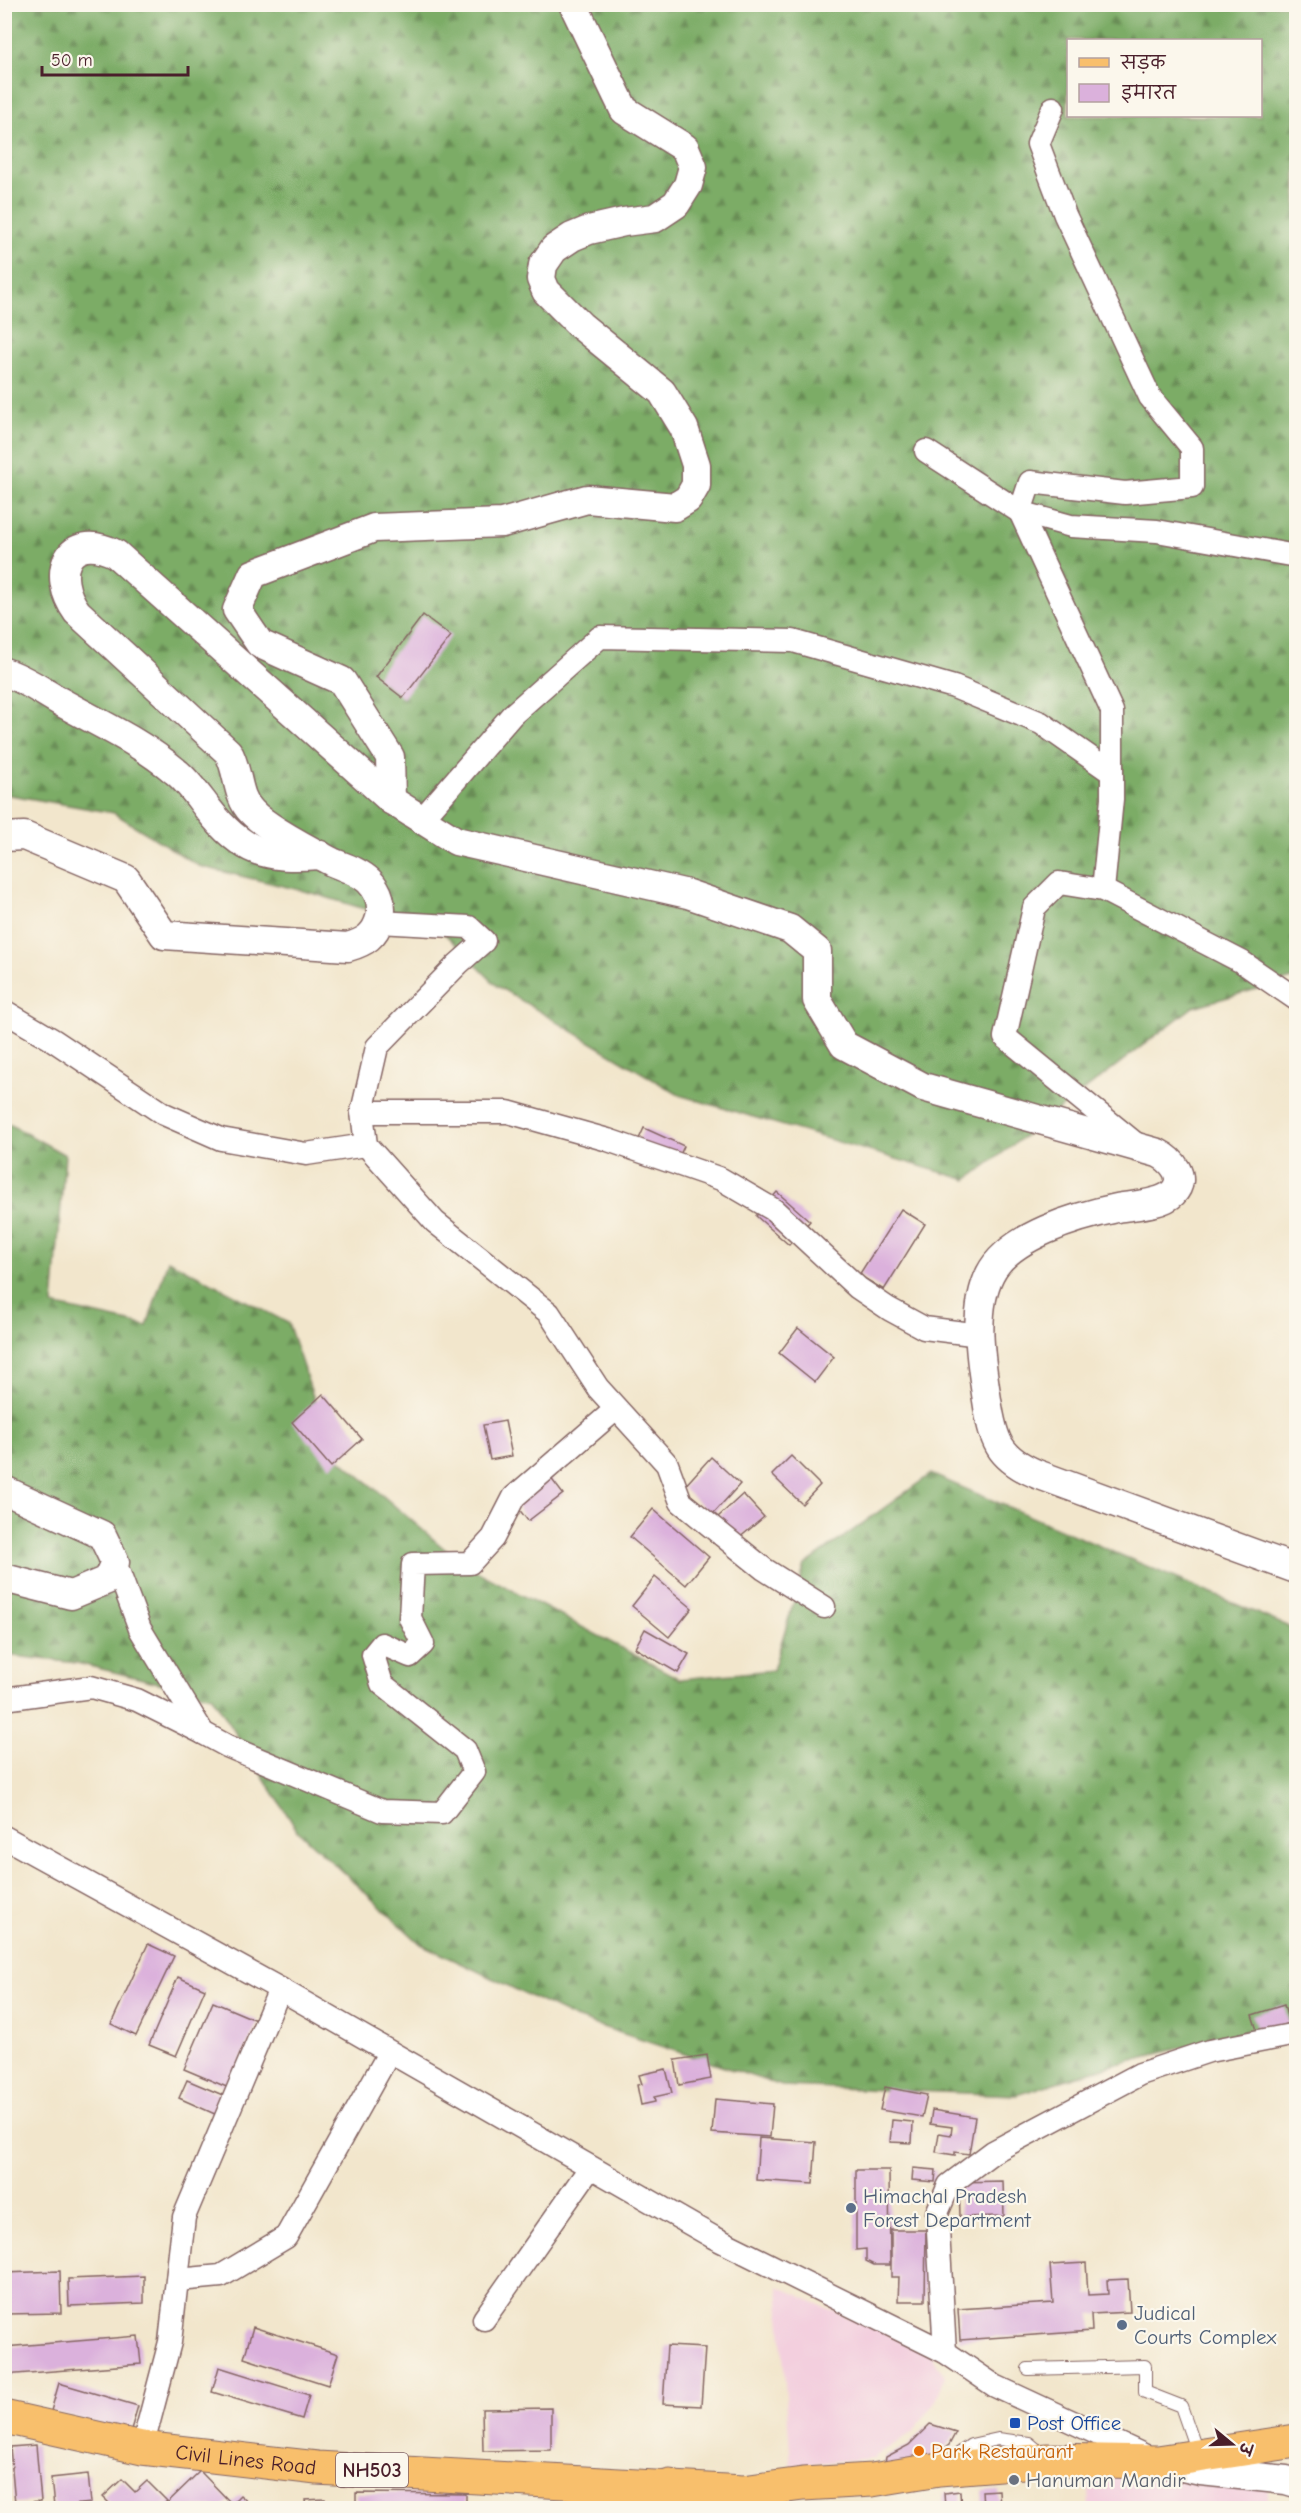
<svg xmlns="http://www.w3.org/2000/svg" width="1301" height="2513" font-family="'Comic Neue','Playpen Sans Deva',sans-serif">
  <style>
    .built { fill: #f3cfde }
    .forest { fill: url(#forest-firs); stroke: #636648; stroke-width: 1.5; fill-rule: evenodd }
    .building { fill: #dbb1dc }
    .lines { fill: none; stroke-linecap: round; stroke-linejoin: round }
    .service-casing { stroke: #856563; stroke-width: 14 }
    .minor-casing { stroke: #856563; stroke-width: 25 }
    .tertiary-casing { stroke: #856563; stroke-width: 31 }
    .primary-casing { stroke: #856563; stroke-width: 35 }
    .trunk-casing { stroke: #856563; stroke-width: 35 }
    .service { stroke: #fff; stroke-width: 12 }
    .minor { stroke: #fff; stroke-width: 22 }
    .tertiary { stroke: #fff; stroke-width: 28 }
    .primary { stroke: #f8bf6c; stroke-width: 33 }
    .trunk { stroke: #f8bf6c; stroke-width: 33 }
    .service-dot { fill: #5c6f8a; stroke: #fbf7ec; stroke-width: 2 }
    .transit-dot { fill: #1a4fb4; stroke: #fbf7ec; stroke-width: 2 }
    .food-dot { fill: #e8710a; stroke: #fbf7ec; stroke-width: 2 }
    .worship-dot { fill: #6b7280; stroke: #fbf7ec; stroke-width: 2 }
    .labels { text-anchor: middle; stroke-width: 4.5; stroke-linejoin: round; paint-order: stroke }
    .shield { fill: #fbf7ec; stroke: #7f6065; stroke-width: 1.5 }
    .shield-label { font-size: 20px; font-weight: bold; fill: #4a1f2b }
    .service-label { font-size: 21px; fill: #4e5e75; stroke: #fbf7ec; text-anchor: start }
    .transit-label { font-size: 21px; fill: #164399; stroke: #fbf7ec; text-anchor: start }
    .food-label { font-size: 21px; fill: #c56008; stroke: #fbf7ec; text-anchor: start }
    .street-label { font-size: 21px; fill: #4a1f2b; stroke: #fbf7ec }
    .worship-label { font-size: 21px; fill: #5b616d; stroke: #fbf7ec; text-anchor: start }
  </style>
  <defs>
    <pattern id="forest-firs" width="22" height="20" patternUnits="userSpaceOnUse" patternTransform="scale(1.5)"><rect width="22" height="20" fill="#7cac66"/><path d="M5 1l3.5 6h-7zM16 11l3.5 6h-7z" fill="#688b54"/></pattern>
  </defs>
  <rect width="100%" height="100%" fill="#fbf7ec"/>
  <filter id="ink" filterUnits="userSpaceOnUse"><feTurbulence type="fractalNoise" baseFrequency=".0167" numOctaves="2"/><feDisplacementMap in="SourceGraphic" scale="12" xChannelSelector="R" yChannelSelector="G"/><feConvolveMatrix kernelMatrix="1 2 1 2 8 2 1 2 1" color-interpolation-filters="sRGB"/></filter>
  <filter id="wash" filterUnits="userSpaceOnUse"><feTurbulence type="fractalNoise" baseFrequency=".008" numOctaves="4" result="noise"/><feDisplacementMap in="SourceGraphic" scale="24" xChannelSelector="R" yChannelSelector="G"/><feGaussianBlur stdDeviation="1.35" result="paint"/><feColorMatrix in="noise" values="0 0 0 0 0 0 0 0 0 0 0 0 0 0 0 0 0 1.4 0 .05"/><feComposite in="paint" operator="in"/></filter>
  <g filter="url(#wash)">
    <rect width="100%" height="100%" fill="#f2e6cc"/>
    <!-- built -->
    <g class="built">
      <path d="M778,2286L932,2355L945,2377L936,2400L913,2432L873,2458L791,2465Z"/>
      <path d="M1088,2470L1268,2487V2508H1090Z"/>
    </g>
    <!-- forest -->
    <g class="forest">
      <path d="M4,5H1296V978L1193,1007L967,1180L679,1095L497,986L444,933L312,893L199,866L114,813L5,794ZM1068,40H1260V116H1068Z"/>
      <path d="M4,1121L65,1155L53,1305L147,1326L168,1260L288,1323L332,1452L461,1563L680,1679L773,1670L805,1565L931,1474L1287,1626L1296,1633V2019L1117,2064L1016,2095L782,2086L575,2018L421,1944L297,1830L212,1696L77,1663L5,1655Z"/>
    </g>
    <g id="blocks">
      <!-- building -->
      <g class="building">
        <path d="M423,615L451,636L403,698L376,677Z"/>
        <path d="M644,1128L684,1146L674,1168L634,1150Z"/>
        <path d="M777,1192L810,1221L789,1245L756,1216Z"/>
        <path d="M901,1209L925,1224L884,1290L859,1275Z"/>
        <path d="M798,1328L834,1357L815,1382L779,1353Z"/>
        <path d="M323,1394L362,1439L331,1467L292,1422Z"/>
        <path d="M505,1421L512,1456L490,1460L483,1425Z"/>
        <path d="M791,1456L820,1485L802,1504L772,1475Z"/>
        <path d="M711,1457L740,1484L712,1515L683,1488Z"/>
        <path d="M550,1477L563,1494L528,1521L515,1504Z"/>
        <path d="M743,1494L764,1517L738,1539L718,1517Z"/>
        <path d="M653,1509L709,1557L686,1585L630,1537Z"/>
        <path d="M655,1577L692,1608L669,1637L632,1606Z"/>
        <path d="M645,1629L689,1654L678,1673L635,1648Z"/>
        <path d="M148,1944L174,1956L136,2036L111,2024Z"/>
        <path d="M178,1977L205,1989L176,2056L149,2045Z"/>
        <path d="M213,2002L258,2021L229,2088L184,2069Z"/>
        <path d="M1284,2005L1289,2023L1258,2033L1252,2015Z"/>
        <path d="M707,2055L711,2079L679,2085L675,2060Z"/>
        <path d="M666,2069L672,2093L654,2097L655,2102L641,2105L637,2085L642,2084L639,2075Z"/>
        <path d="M187,2080L225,2096L217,2115L179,2098Z"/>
        <path d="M885,2087L927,2095L922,2117L880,2110Z"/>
        <path d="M715,2099L773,2104L770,2137L712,2133Z"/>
        <path d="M932,2110L975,2117L969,2154L955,2152V2155L936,2152L939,2133L951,2135L952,2127L930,2124Z"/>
        <path d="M892,2120L913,2122L912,2143L890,2142Z"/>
        <path d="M759,2138L816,2142L813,2184L756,2180Z"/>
        <path d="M913,2168L936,2170L935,2182L912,2180Z"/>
        <path d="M856,2170H889L890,2265H874L866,2261V2249L856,2250Z"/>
        <path d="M1003,2181L1004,2216L960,2217L959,2182Z"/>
        <path d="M891,2230H926L925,2301H898L899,2277H891Z"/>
        <path d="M1086,2263L1088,2295L1108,2294L1107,2280L1128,2279L1130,2312L1091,2314L1092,2331L960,2340L958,2309L1053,2303L1050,2265Z"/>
        <path d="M60,2271L61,2313L4,2314V2273Z"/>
        <path d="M144,2276V2303L69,2306L68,2279Z"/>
        <path d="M253,2327L338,2354L328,2385L244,2358Z"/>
        <path d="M138,2336L141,2364L4,2375V2347Z"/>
        <path d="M667,2346L705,2348L701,2406L663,2404Z"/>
        <path d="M219,2367L309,2395L302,2419L212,2392Z"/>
        <path d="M59,2383L138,2406L130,2433L51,2411Z"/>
        <path d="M551,2408V2450L483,2451L482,2409Z"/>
        <path d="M930,2424L956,2432L949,2445L927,2461L884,2467L886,2457L909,2445Z"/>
        <path d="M36,2445L41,2501L15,2503L10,2447Z"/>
        <path d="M200,2471L229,2501L221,2508H162Z"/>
        <path d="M88,2474L91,2503L54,2507L51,2478Z"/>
        <path d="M122,2479L135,2492L147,2481L167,2501L160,2508H114L103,2497Z"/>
        <path d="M999,2490L1000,2508H983L982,2491Z"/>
        <path d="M960,2491L961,2508H945L944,2493Z"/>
        <path d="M356,2493L466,2494V2508H356Z"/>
        <path d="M240,2495L254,2508H227Z"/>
        <path d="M325,2499L326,2508H306L305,2500Z"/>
      </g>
    </g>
  </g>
  <g filter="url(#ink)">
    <use href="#blocks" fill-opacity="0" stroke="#856563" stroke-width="1.5"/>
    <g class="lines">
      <defs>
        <g id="service">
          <path d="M1028,2369L1145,2366V2392L1181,2406L1198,2455"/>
          <path d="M952,2459L971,2445L998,2439L1029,2443L1042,2454"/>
        </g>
        <g id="minor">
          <path d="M1053,108L1038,144L1065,215L1150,397L1192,448V487L1125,493L1030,482L1020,512L1112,711V799L1103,890"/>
          <path d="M926,451L1020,512L1071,526L1157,531L1296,556"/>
          <path d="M422,819L512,715L600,637L793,641L954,687L1041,723L1111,772"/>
          <path d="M379,922L469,927L484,941L458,964L377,1047L362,1112L366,1145L435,1222L549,1313L598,1388L667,1464L681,1502L764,1569L824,1607"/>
          <path d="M4,1011L53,1040L164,1114L221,1139L306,1154L366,1145"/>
          <path d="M362,1112H508L608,1140L721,1179L774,1210L858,1288L889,1309L924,1328L980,1335"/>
          <path d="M1136,1144L1005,1037L1034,908L1059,883L1103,890L1242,962L1296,999"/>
          <path d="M115,1562L140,1629L203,1733L227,1746L382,1811L442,1813L474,1772L465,1750L382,1684L373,1655L382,1644L410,1656L423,1644L410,1618L413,1564L470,1563L493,1538L514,1497L616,1409"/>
          <path d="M4,1699L91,1687L137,1700L203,1733"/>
          <path d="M4,1837L280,1989L713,2237L945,2352L995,2386L1150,2458"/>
          <path d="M178,2280L221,2276L286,2237L389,2053"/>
          <path d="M484,2319L590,2168"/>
          <path d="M945,2352L937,2213L949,2185L993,2152L1140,2074L1209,2051L1296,2034"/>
          <path d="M142,2448L170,2342L184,2217L280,1989"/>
        </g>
        <g id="tertiary">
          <path d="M4,672C24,678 43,692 61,702C100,724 141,742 175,771C188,781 198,796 208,809C242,853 266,859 320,855"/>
          <path d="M391,800L390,757L342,681L260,644L237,610L253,574L374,528L502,523L587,499L675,507L688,499L696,485V465L684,428L662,392L580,325L546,291L541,279L543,265L554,249L572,237L589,230L624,222L655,218L676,204L688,185L693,167L685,148L624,110L573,4"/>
          <path d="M4,837L24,836L126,879L164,935L348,947C365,942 375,936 380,918C383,905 379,891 369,881C360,872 344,867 332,862C311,851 266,828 251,811C236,796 239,770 228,752L77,612C50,575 66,529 116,554L391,800L456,841L688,894L790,929L817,951V1000L844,1045L923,1087L1158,1153C1172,1160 1188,1177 1173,1193C1161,1205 1133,1205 1117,1208C1078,1216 1009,1236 990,1274C972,1310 981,1362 987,1400C993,1440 998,1458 1037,1474L1296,1569"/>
          <path d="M4,1490L102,1535L115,1562L107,1580L71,1595L4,1578"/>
          <path d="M1169,2464L1201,2471L1286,2480L1296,2483"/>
        </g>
        <g id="primary">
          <path id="s1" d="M4,2417L142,2448L317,2468L743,2492L803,2484L872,2480L939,2469L1048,2460L1158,2462L1296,2441"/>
        </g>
        <path id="trunk" d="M651,2508L649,2503L660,2492L670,2486"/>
      </defs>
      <!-- service casing -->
      <use href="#service" class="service-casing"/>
      <!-- minor casing -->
      <use href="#minor" class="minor-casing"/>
      <!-- tertiary casing -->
      <use href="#tertiary" class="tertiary-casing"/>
      <!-- primary casing -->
      <use href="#primary" class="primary-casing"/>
      <!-- trunk casing -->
      <use href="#trunk" class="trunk-casing"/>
      <!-- service -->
      <use href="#service" class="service"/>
      <!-- minor -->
      <use href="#minor" class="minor"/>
      <!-- tertiary -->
      <use href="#tertiary" class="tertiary"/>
      <!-- primary -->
      <use href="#primary" class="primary"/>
      <!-- trunk -->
      <use href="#trunk" class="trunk"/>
    </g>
  </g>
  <!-- markers -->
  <g class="service-dot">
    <circle cx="851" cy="2208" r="6"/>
    <circle cx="1122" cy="2325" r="6"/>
  </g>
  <rect class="transit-dot" x="1009" y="2417" width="12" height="12" rx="3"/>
  <circle class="food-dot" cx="919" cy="2451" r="6"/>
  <circle class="worship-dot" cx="1014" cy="2480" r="6"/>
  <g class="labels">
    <!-- shield labels -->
    <rect class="shield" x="336" y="2453" width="72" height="34" rx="4.5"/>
    <g class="shield-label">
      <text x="372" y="2477">NH503</text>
    </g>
    <!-- service labels -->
    <g class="service-label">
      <text x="863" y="2203">Himachal Pradesh<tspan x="863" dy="24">Forest Department</tspan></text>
      <text x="1134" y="2320">Judical<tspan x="1134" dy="24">Courts Complex</tspan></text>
    </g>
    <!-- transit labels -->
    <g class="transit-label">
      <text x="1027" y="2430">Post Office</text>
    </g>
    <!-- food labels -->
    <g class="food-label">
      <text x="931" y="2458">Park Restaurant</text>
    </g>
    <!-- street labels -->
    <g class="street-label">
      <text dy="7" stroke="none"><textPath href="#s1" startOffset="246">Civil Lines Road</textPath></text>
    </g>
    <!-- worship labels -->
    <g class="worship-label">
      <text x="1026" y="2487">Hanuman Mandir</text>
    </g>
  </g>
  <!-- margin -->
  <rect width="1301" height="2513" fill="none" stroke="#fbf7ec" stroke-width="24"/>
  <!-- legend -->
  <rect x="1067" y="39" width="195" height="78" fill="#fbf7ec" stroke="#b4a19f" stroke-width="1.5"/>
  <rect x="1079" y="58" width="30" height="9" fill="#f8bf6c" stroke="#b4a19f" stroke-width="1.5"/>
  <text x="1121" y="69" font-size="18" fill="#4a1f2b">सड़क</text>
  <rect x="1079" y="84" width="30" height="18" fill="#dbb1dc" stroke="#b4a19f" stroke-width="1.5"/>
  <text x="1121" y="99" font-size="18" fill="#4a1f2b">इमारत</text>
  <!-- north arrow -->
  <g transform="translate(1232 2444) rotate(109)" stroke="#fbf7ec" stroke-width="4.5" paint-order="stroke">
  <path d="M0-4.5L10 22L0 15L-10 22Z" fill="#4a1f2b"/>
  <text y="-9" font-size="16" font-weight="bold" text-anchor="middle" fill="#4a1f2b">उ</text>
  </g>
  <!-- scale -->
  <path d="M42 66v9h146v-9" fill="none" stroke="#4a1f2b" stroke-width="3"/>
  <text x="51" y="66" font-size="18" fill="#4a1f2b" stroke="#fbf7ec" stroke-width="4.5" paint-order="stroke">50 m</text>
</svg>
